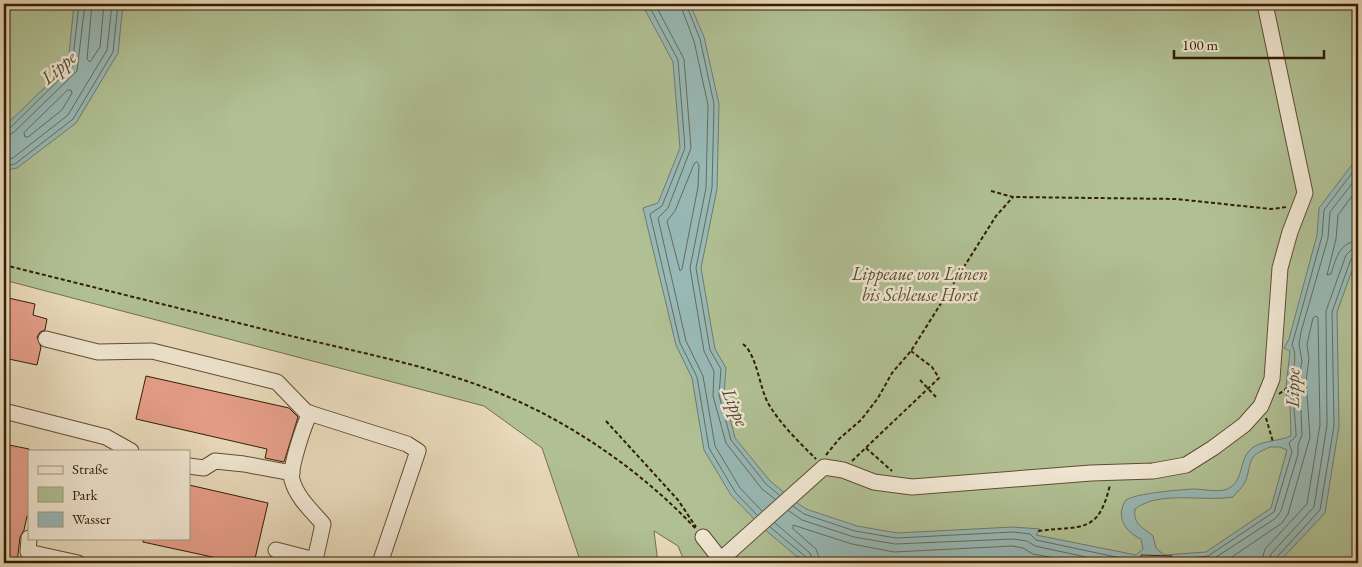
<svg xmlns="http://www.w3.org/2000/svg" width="1362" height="567" font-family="'EB Garamond',serif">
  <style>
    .green { fill: #b0c094; stroke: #726f4b }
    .water { fill: #98b9b6; stroke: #707b6e; fill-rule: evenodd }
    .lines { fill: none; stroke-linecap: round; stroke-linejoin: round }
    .shore { stroke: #666c5c; stroke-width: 1 }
    .stream { stroke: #707b6e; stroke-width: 3 }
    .building { fill: #e59e89; stroke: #331e02 }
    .minor-casing { stroke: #604d30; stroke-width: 17 }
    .path { stroke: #331e02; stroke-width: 2; stroke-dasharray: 4 2.5; stroke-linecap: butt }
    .minor { stroke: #f0e6d2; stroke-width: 15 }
    .labels { text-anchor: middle; stroke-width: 5; stroke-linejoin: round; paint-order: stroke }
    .park-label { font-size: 18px; font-style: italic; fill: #584f2e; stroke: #f0e6d2 }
    .water-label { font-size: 19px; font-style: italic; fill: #514c38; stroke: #f0e6d2 }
  </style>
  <rect width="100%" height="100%" fill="#e8d9ba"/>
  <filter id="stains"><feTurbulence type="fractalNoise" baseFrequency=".004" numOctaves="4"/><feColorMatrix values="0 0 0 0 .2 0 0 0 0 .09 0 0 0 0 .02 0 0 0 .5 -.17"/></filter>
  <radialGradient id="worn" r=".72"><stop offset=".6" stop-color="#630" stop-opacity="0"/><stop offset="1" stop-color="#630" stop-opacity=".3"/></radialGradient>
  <!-- green -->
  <path class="green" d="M4,4H1358V563H733L724,553L708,551L710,558L707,563H685L678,546L654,531L658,563H581L542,448L484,406L4,280Z"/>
  <!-- water -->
  <g class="water">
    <path d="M74,4H123L118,53L76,123L17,168L4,171V127L68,65Z"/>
    <path d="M642,4H690L704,37L719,104L717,189L701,268L715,349L726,368L724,394L735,438L770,481L792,499L806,509L857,526L897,533L1013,527L1040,529L1036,535L1136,555L1143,549L1141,539C1125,532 1115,516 1126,500C1137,493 1179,490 1193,489C1203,489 1215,492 1224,490C1244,485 1238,464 1249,451C1258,440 1278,442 1291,436L1290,405L1286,394L1289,391L1286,387L1290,351L1284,348L1289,339L1317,235L1319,208L1358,157V254L1337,312L1339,426L1325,513L1278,563H1164V560L1168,558L1159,556L1158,563H950L889,561L884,563L802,561L762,527L731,495L704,450L692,378L676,345L643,208L658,203L680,148L673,62ZM1270,447H1280L1287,450L1271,508L1206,552L1164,555L1156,548L1153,536C1143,527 1133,525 1135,509C1159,490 1204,502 1233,497C1238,491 1245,485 1247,477C1252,456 1250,456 1270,447Z"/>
  </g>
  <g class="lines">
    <!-- shore -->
    <g class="shore">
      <path d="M92,4L87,59L90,62L100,47L104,4"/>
      <path d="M648,4L678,60L685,148L662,206L650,214L680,343L697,377L709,448L735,492L757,515"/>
      <path d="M655,4L684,59L691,148L668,208L658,218L686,341L703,376L715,446L740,488L762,511"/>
      <path d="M680,4L694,41L708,105L706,188L690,268L704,351L714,371L713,396L726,443L762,489L775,499"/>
      <path d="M686,4L700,39L714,104L712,188L696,268L710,350L721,369L719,395L731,440L766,484L779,495"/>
      <path d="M68,90H71L72,93L62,110L28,137H25L24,133Z"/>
      <path d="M4,130L9,129L72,67L79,4"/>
      <path d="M4,136L13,133L77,71L85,4"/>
      <path d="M4,160L13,158L68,115L107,50L112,4"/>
      <path d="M697,162L699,165L698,187L682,269L680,271L667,221L675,211L694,164Z"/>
      <path d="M4,166L15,164L73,119L113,52L118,4"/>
      <path d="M1358,188L1338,215L1336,239L1327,275L1331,274C1336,259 1339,242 1358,241"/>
      <path d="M793,506L804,514L855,531L896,538L1013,532L1030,534L1036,540L1130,560L1140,559"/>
      <path d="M789,511L802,520L854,537L895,544L1013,539L1027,541L1035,546L1114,563"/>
      <path d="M775,523L810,553L814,563"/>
      <path d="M770,527L806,557L807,563"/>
      <path d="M821,563L816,549L793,529V525L852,544L894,552L1012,546L1023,548L1033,554L1082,563"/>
      <path d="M1170,563L1174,560L1208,556L1274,512L1292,452L1289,443L1296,436C1296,425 1292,398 1294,391C1288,376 1300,359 1292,345L1322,236L1324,210L1358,165"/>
      <path d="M1207,563L1276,518L1281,511L1298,454V445L1302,435L1300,390L1298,383L1302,361L1299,344L1301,332L1328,238L1330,212L1358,176"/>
      <path d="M1223,563L1282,523L1288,514L1310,437L1306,381L1309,359L1307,344L1313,318L1316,316L1318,318L1320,425L1307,504L1265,549L1261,563"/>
      <path d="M1268,563L1271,554L1314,507L1327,425L1326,311L1346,255L1351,250L1358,249"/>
      <path d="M1274,563L1276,558L1320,510L1334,426L1332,312L1351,259L1358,255"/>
    </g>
    <!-- stream -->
    <path class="stream" d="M798,557V563"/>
  </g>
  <!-- building -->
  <g class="building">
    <path d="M4,297L35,304L33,315L47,319L45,330L40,332L37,337L41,347L37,365L4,358V337L8,320L4,319Z"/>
    <path d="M146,376L289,408L298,417L284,462L265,458L267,449L136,419Z"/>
    <path d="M4,444L29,449V516H27L24,530L20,537L17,563H4Z"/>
    <path d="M189,485L268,503L254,563H240L143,542V538H189Z"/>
    <path d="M1141,555L1172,556L1162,563L1141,561Z"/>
  </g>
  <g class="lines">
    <defs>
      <g id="minor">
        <path d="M46,339L98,352L152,351L277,382L306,412L407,444L418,451L380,563"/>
        <path d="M4,411L106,437L131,451"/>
        <path d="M189,466L204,468L215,461L244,464L292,473"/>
        <path d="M703,537L721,560"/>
        <path d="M29,538L28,552L78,563"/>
        <path d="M276,550L315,560L323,524C312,511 297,498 292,480C289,469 304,425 310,413"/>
        <path d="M717,563L824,467L843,470L874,482L912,487L1091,473L1153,471L1186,465L1213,448L1244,425L1261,406L1272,379L1280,268L1290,232L1305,193L1265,4"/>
      </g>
    </defs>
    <!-- minor casing -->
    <use href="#minor" class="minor-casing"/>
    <!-- path -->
    <g class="path">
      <path d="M991,191L1013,197L1176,199L1271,209L1287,207"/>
      <path d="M4,265C97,288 190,311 283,334C352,351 428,365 494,391C568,420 642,471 696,529"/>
      <path d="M743,344C757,355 759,386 768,403C780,424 799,442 816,459"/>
      <path d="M920,380L936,397"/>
      <path d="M1279,394L1287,388"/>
      <path d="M1266,418L1273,442"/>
      <path d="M606,421L678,500L696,527"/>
      <path d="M866,448L892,471"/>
      <path d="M826,455L839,439L861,420L878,398L892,373L911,351L996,216L1013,197"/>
      <path d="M852,461L939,378L932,367L911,351"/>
      <path d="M1038,531C1082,525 1098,535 1110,485"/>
    </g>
    <!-- minor -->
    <use href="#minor" class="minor"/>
  </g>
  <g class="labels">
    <!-- park labels -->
    <g class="park-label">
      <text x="920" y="280">Lippeaue von Lünen<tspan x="920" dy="21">bis Schleuse Horst</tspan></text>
    </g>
    <!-- water labels -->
    <g class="water-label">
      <text transform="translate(58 67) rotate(-41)" y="7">Lippe</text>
      <text transform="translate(1292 388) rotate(-89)" y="7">Lippe</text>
      <text transform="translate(736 407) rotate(67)" y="7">Lippe</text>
    </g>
  </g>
  <!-- margin -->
  <rect width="1362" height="567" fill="none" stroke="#e8d9ba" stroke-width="20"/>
  <rect x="5" y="5" width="1352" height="557" fill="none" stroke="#331e02" stroke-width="2.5"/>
  <rect x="10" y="10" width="1342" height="547" fill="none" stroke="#331e02"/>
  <!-- legend -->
  <rect x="28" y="450" width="162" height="90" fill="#f0e6d2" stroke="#a4967f"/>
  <rect x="38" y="466" width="25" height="8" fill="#f0e6d2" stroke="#a4967f"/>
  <text x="72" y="474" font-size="15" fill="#331e02">Straße</text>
  <rect x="38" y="487" width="25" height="15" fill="#b0c094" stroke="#a4967f"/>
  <text x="72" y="500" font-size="15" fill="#331e02">Park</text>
  <rect x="38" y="512" width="25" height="15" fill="#98b9b6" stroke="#a4967f"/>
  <text x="72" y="524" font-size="15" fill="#331e02">Wasser</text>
  <!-- scale -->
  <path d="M1174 50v8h150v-8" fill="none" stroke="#331e02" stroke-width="2.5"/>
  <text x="1182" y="50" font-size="15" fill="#331e02" stroke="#f0e6d2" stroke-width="4" paint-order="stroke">100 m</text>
  <rect width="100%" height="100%" filter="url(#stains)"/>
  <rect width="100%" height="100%" fill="url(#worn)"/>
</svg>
